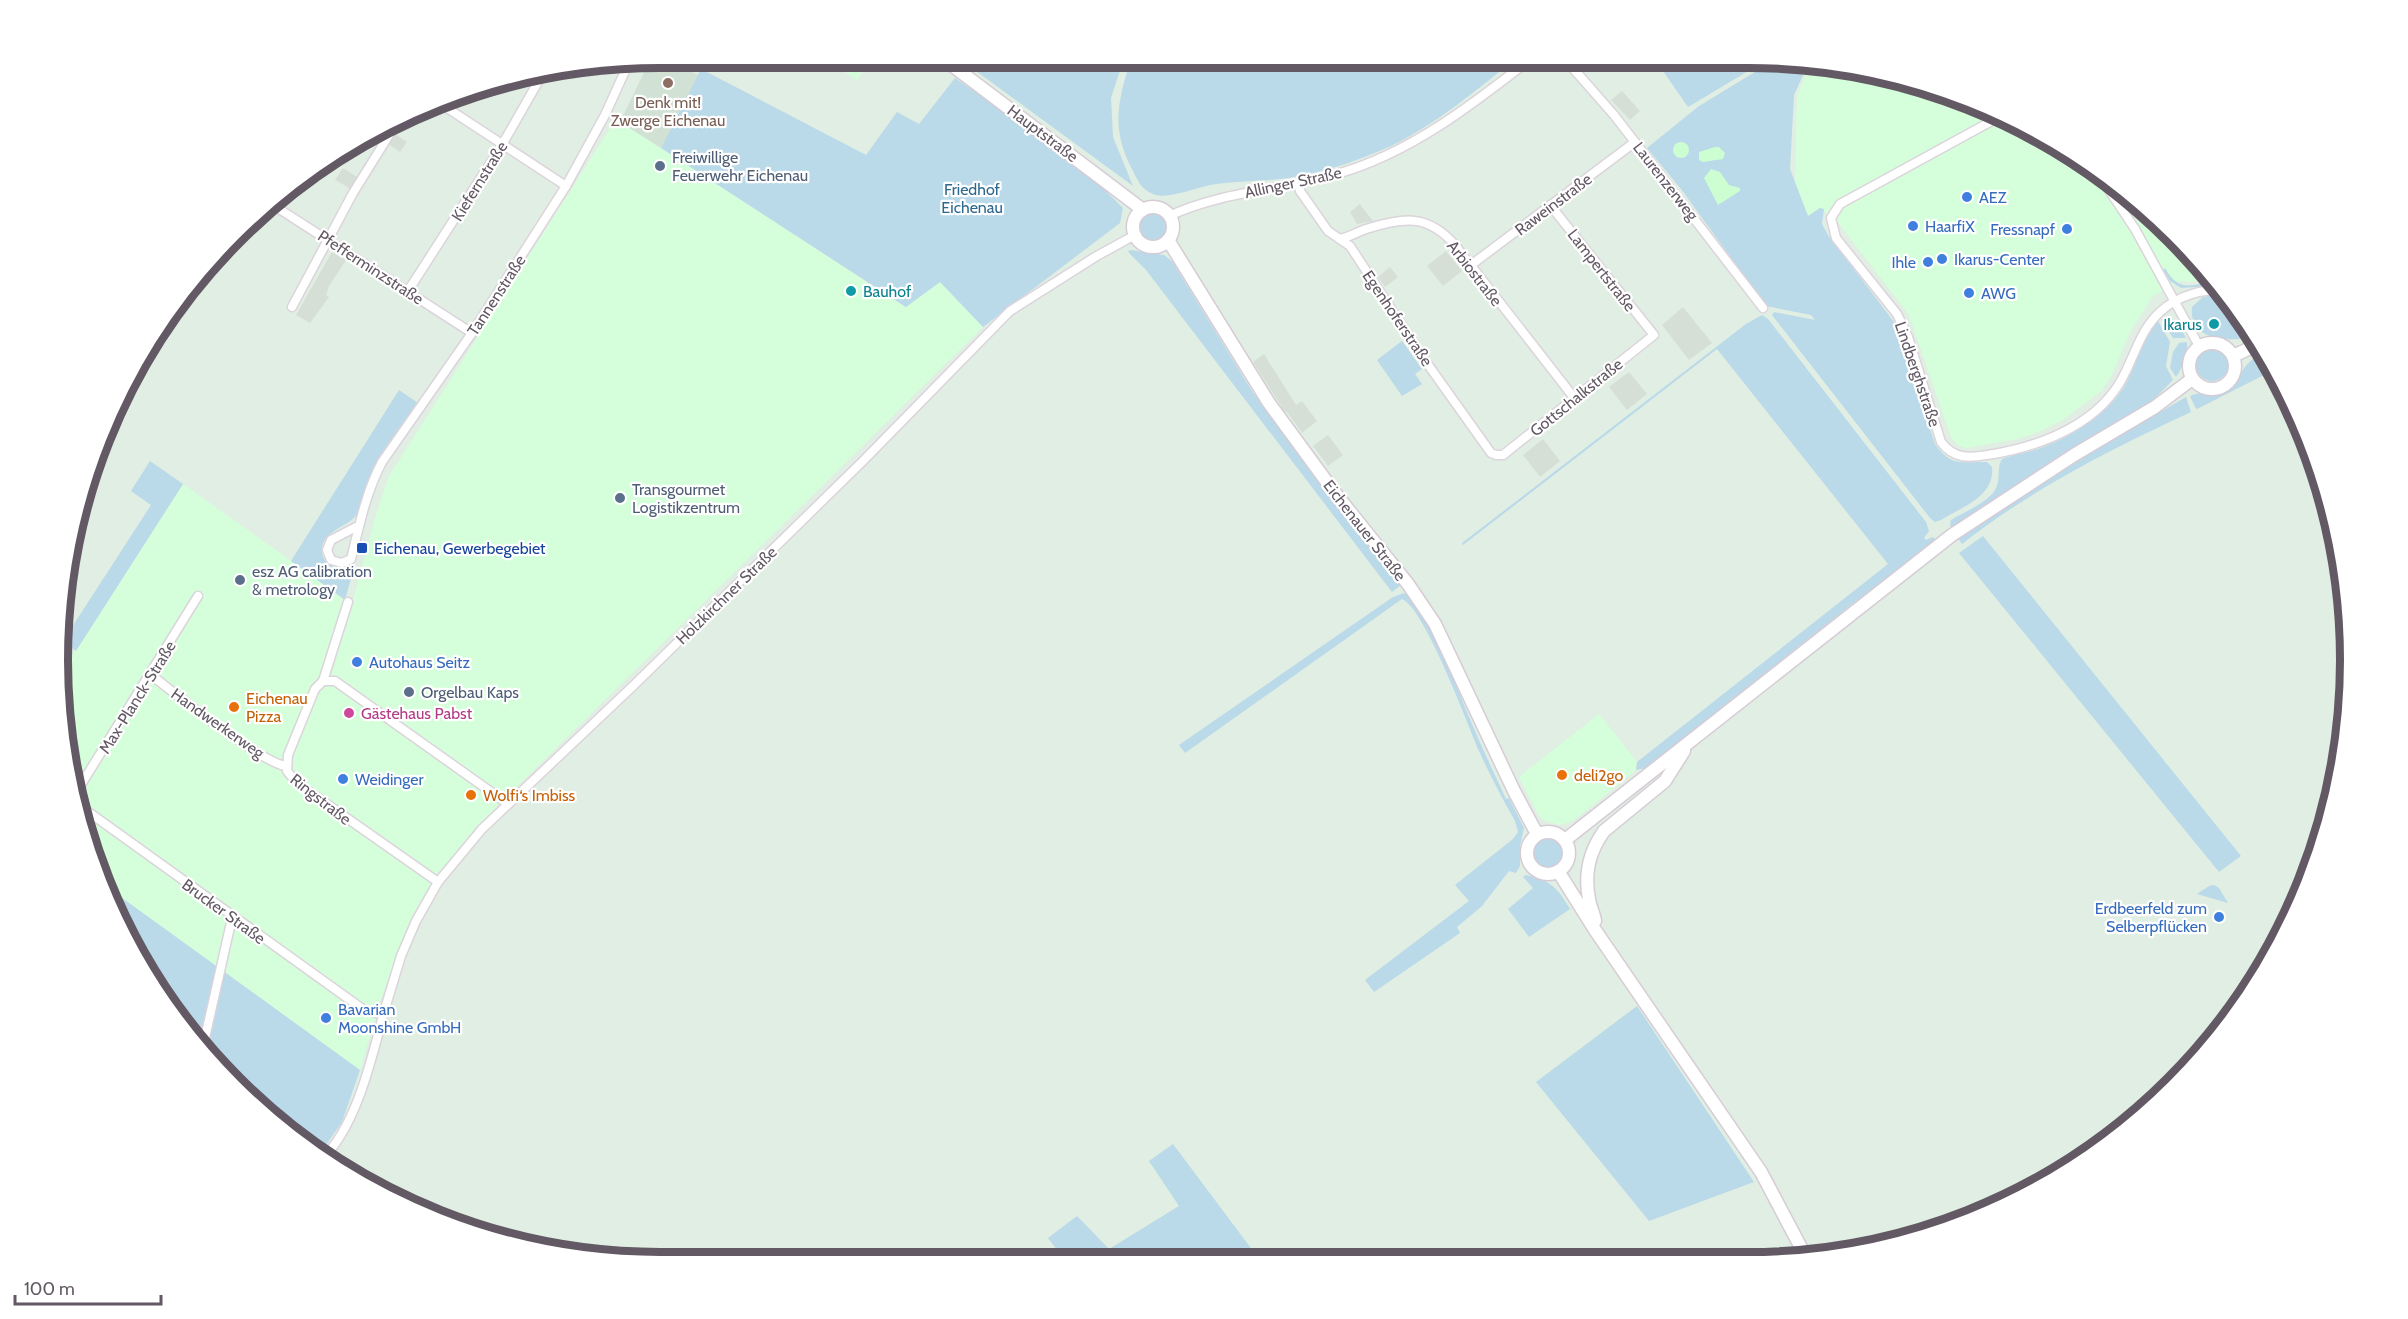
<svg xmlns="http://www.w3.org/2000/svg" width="2408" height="1319" font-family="Cabin,sans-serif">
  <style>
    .commercial { fill: #d5ffda }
    .industrial { fill: #d6dfd6 }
    .education { fill: #d1e1d3 }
    .green { fill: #bad9e9 }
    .sand { fill: #ccfed2 }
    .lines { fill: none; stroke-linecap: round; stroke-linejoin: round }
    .street-casing { stroke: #dcd4dc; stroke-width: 11 }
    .secondary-casing { stroke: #d6ccd6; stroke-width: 15 }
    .street { stroke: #fff; stroke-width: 8 }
    .secondary { stroke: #fff; stroke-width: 12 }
    .education-dot { fill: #8d6e63; stroke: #fff; stroke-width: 2 }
    .service-dot { fill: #5c6f8a; stroke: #fff; stroke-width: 2 }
    .shop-dot { fill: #3f7fe0; stroke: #fff; stroke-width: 2 }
    .culture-dot { fill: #0f9aa8; stroke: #fff; stroke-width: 2 }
    .transit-dot { fill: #1a4fb4; stroke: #fff; stroke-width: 2 }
    .food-dot { fill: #e8710a; stroke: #fff; stroke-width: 2 }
    .hotel-dot { fill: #d1479c; stroke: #fff; stroke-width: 2 }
    .labels { text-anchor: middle; stroke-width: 4.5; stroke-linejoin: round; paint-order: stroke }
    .education-label { font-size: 16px; fill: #785e54; stroke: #fff }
    .street-label { font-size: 16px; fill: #635964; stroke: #fff }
    .service-label { font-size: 16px; fill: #4e5e75; stroke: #fff; text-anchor: start }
    .park-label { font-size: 16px; fill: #2d688f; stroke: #fff }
    .shop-label { font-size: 16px; fill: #366cbe; stroke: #fff; text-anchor: start }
    .culture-label { font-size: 16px; fill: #0d838f; stroke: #fff; text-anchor: start }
    .transit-label { font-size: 16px; fill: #164399; stroke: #fff; text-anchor: start }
    .food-label { font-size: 16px; fill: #c56008; stroke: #fff; text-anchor: start }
    .hotel-label { font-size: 16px; fill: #b23c85; stroke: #fff; text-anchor: start }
    .rim { fill: none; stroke: #635964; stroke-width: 8 }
  </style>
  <rect width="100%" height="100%" fill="#e1eee3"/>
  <!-- commercial -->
  <g class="commercial">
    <path d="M687,57H714L709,67Z"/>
    <path d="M821,57H873L857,80Z"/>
    <path d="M1811,62L1905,78L2049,138L2145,206L2214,279L2188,282L2180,281L2153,296L2131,330L2111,377L2101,391L2064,419L2036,433L2017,439L1966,448L1959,446L1951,437L1909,315L1838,222L1820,208L1808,216L1795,182L1797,97Z"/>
    <path d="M616,119L905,307L940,282L983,327L477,826L436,877L413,915L381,999L360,1070L100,882L77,815L58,699V676L183,484L352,604L374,522L388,478Z"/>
    <path d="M1599,714L1637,762L1636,770L1573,821L1560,825L1545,821L1539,816L1519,777Z"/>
  </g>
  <!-- industrial -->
  <g class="industrial">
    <path d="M1622,91L1640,111L1630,120L1611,100Z"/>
    <path d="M394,133L407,142L400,152L387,143Z"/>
    <path d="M343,168L357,177L351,189L335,180Z"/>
    <path d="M1360,204L1365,211L1373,221L1357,224L1350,212Z"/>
    <path d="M1446,251L1462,271L1443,286L1427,266Z"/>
    <path d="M332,252L346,260L329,286L326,295L329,297L310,323L296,315Z"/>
    <path d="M1390,267L1398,277L1385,287L1378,277Z"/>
    <path d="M1683,307L1712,343L1689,360L1662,325Z"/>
    <path d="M1264,354L1296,405L1302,401L1317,421L1302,433L1287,412H1285L1253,362Z"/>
    <path d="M1629,372L1647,394L1627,410L1609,387Z"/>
    <path d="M1328,435L1343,455L1328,466L1313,446Z"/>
    <path d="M1543,439L1560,461L1540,477L1523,455Z"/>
  </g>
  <!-- education -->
  <path class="education" d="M659,57L698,75L661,148L620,122L651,58Z"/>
  <!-- green -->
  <g class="green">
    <path d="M957,57L1124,58L1111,98L1113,137L1133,186Z"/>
    <path d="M1131,58H1517C1477,89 1437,124 1391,146C1362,159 1331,170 1300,176C1271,182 1240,180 1210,185C1195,188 1166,200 1153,194C1141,189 1138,181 1133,171C1110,128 1118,102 1131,58Z"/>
    <path d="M1654,58H1770L1688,107Z"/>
    <path d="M1778,58L1809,62L1794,95L1790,169L1808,216L1820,208L1824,209L1822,224L1828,235L1894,322L1935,444C1952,468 1961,461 1987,462L1992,467C1995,496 1962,507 1941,520L1935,522L1930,518L1772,315L1774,312L1815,320L1811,315L1766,306L1681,189L1647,148L1699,106Z"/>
    <path d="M701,69L866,155L897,112L919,124L955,78L1040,137L1084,170L1123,208L1120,223L983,327L940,282L906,307L661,148Z"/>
    <circle cx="1153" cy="227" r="16"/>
    <path d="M1131,250L1164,255L1172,261L1252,391L1313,475L1401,585L1392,592L1146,270L1130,254L1128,251Z"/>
    <path d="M2165,268C2178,291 2188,286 2211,282L2209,286L2181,288L2170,281L2163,270Z"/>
    <path d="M2213,295L2229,296L2254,336C2230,343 2188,341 2192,307L2203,297Z"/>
    <path d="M1762,315L1768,319L1926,522L1929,531L1924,538L1926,540L1933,537L1936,540L1852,604L1646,768L1636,770L1637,762L1888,564L1717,349L1463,545L1462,543L1746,324Z"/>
    <path d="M2165,318L2177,321L2186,338H2173L2161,319Z"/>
    <path d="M2158,321L2170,342L2166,366L2173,380L2155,398L2132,415L1952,529L1950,525L1951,520C1965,511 1991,502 1997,486C2000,477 1997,467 2002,459C2014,454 2027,453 2038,449C2069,438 2106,416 2124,387C2137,365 2141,341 2158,321Z"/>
    <path d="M1402,341L1422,369L1415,374L1422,384L1402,396L1377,360Z"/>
    <path d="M2187,342C2188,353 2183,367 2176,377L2170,368L2173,352L2179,343Z"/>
    <circle cx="2212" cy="365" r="16"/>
    <path d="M2259,355L2268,373L2197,409L2195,407L2190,396C2203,390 2219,396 2231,386C2243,374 2241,366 2259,355Z"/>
    <path d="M399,390L418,403C403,424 384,446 374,469C368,482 365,501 358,513C349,527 326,529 322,547C320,559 329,567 340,569L351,564L353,571L345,600L291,561Z"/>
    <path d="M2186,397L2191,412C2111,449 2032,489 1962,544L1958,538L2102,446Z"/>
    <path d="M150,461L183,484L76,651L63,641L151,505L131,491Z"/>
    <path d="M1983,536L2241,856L2219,872L1959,553Z"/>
    <path d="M1404,593C1425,603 1460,695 1470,719C1481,746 1494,773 1506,799L1509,798L1524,828L1520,846V866L1516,873L1509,871L1482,906L1457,927L1460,933L1374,992L1365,980L1469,901L1455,885L1513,839L1518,832L1515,821C1502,798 1490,775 1479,751C1467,723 1425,609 1402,599L1185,753L1179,745L1393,597Z"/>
    <circle cx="1548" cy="853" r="17"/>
    <path d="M1526,875C1551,881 1557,887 1570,909L1529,937L1508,909L1533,888L1523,877Z"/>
    <path d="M100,882L360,1070L342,1122L319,1155L292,1137L207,1057L158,994Z"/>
    <path d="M2214,885L2219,888L2228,903L2197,894L2209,886Z"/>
    <path d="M1637,1006L1754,1182L1649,1221L1536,1082Z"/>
    <path d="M1173,1144L1259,1259H1064L1048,1238L1077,1216L1109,1249L1179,1206L1149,1161Z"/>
  </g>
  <!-- sand -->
  <g class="sand">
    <circle cx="1681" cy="150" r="8"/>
    <path d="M1715,147H1719L1725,153L1723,159L1703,162L1699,160V152Z"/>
    <path d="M1711,169L1720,172L1729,185L1740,188V191L1718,205L1704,178Z"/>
  </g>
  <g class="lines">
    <defs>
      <g id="street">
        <path d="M1564,58L1614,115L1763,308"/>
        <path d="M438,102L566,186"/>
        <path d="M1999,117L1840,204L1831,218L1836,238L1897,314L1908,337L1941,442C1956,462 1973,457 1994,454C2045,445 2102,422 2125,373C2136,351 2142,328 2161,311C2178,296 2203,288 2225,291"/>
        <path d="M2097,172L2135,229L2199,346"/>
        <path d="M1298,184L1300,191L1328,231L1350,246L1424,359L1491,453L1496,455H1503L1654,335L1550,205"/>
        <path d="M270,203L472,333"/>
        <path d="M1169,216C1223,191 1281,190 1337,174C1411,153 1473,104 1532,58"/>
        <path d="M1340,239C1350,237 1357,232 1366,229C1404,217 1428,214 1455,245L1575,399"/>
        <path d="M1471,265L1635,142"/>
        <path d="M408,291L502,145L546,68"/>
        <path d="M292,307L353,193L399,119"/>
        <path d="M358,526L331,540L327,550L331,560L342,563L351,559C359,527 366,492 382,462L472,333L566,186L605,115L630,60"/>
        <path d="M348,602L323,681L315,689L288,755L287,771L297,783L438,882"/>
        <path d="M151,675C176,694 261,763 286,766"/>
        <path d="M323,681H335L508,804"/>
        <path d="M74,796L198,596"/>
        <path d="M76,803L364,1010L376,1013L384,1012L401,956L416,921L438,882L482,829L633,686L864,460L1010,311L1095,257L1135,235"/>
        <path d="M202,1051L232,918"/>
        <path d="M323,1158C357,1125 372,1057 384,1012"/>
      </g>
      <g id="secondary">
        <path d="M941,57L1143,210"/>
        <circle cx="1153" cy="227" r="20"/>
        <path d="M1168,240L1269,403L1335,493L1408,584L1435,624L1514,791L1537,834"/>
        <circle cx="2212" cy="366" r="23"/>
        <path d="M2233,356L2259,344"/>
        <circle cx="1548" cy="853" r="21"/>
        <path d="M1565,840L1952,535L2074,455L2155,407L2192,379"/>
        <path d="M1558,871L1595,930L1761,1172L1806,1257"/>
        <path d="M1595,921C1594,913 1590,907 1589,899C1584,873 1589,852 1604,831L1665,781L1684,751"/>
      </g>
    </defs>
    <!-- street casing -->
    <use href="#street" class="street-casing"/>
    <!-- secondary casing -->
    <use href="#secondary" class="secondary-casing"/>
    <!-- street -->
    <use href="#street" class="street"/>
    <!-- secondary -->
    <use href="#secondary" class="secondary"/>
  </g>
  <!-- markers -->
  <circle class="education-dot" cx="668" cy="83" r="6"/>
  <g class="service-dot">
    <circle cx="660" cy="166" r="6"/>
    <circle cx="620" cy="498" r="6"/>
    <circle cx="240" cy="580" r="6"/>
    <circle cx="409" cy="692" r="6"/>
  </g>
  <g class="shop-dot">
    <circle cx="1967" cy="197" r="6"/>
    <circle cx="1913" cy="226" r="6"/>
    <circle cx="2067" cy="229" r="6"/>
    <circle cx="1942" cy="259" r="6"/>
    <circle cx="1928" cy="262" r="6"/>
    <circle cx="1969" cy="293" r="6"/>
    <circle cx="357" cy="662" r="6"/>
    <circle cx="343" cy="779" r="6"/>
    <circle cx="2219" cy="917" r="6"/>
    <circle cx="326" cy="1018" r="6"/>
  </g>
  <g class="culture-dot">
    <circle cx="851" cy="291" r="6"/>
    <circle cx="2214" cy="324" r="6"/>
  </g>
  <rect class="transit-dot" x="356" y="542" width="12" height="12" rx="3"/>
  <g class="food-dot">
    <circle cx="234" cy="707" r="6"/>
    <circle cx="1562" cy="775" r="6"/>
    <circle cx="471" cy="795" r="6"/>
  </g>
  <circle class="hotel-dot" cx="349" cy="713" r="6"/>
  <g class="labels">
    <!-- education labels -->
    <g class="education-label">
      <text x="668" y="108">Denk mit!<tspan x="668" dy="18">Zwerge Eichenau</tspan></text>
    </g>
    <!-- street labels -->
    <g class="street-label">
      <text transform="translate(1043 133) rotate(37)" y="6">Hauptstraße</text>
      <text transform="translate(479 181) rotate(-58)" y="6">Kiefernstraße</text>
      <text transform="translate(1666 181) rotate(52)" y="6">Laurenzerweg</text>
      <text transform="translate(1293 182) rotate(-12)" y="6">Allinger Straße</text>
      <text transform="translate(1553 204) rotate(-37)" y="6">Raweinstraße</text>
      <text transform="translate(371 267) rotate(33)" y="6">Pfefferminzstraße</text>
      <text transform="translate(1602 270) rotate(52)" y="6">Lampertstraße</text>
      <text transform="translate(1475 273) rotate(52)" y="6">Arbiostraße</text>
      <text transform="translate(496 295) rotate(-57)" y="6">Tannenstraße</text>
      <text transform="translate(1398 318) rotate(56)" y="6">Egenhoferstraße</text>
      <text transform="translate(1918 374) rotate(71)" y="6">Lindberghstraße</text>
      <text transform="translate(1576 397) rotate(-39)" y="6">Gottschalkstraße</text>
      <text transform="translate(1365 530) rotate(52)" y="6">Eichenauer Straße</text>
      <text transform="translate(726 595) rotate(-44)" y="6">Holzkirchner Straße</text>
      <text transform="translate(137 697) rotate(-58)" y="6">Max-Planck-Straße</text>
      <text transform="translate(218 723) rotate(35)" y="6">Handwerkerweg</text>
      <text transform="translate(321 799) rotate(38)" y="6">Ringstraße</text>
      <text transform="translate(224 911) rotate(36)" y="6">Brucker Straße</text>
    </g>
    <!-- service labels -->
    <g class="service-label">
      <text x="672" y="163">Freiwillige<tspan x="672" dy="18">Feuerwehr Eichenau</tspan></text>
      <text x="632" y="495">Transgourmet<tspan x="632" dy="18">Logistikzentrum</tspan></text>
      <text x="252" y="577">esz AG calibration<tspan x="252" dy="18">&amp; metrology</tspan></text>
      <text x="421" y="698">Orgelbau Kaps</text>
    </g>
    <!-- park labels -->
    <g class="park-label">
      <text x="972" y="195">Friedhof<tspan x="972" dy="18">Eichenau</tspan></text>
    </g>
    <!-- shop labels -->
    <g class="shop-label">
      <text x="1979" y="203">AEZ</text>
      <text x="1925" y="232">HaarfiX</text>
      <text x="2055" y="235" text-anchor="end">Fressnapf</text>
      <text x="1954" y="265">Ikarus-Center</text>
      <text x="1916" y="268" text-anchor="end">Ihle</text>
      <text x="1981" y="299">AWG</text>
      <text x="369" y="668">Autohaus Seitz</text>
      <text x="355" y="785">Weidinger</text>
      <text x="2207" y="914" text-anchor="end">Erdbeerfeld zum<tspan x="2207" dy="18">Selberpflücken</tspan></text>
      <text x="338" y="1015">Bavarian<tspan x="338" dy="18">Moonshine GmbH</tspan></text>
    </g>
    <!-- culture labels -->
    <g class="culture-label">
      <text x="863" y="297">Bauhof</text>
      <text x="2202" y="330" text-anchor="end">Ikarus</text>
    </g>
    <!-- transit labels -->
    <g class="transit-label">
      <text x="374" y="554">Eichenau, Gewerbegebiet</text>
    </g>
    <!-- food labels -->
    <g class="food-label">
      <text x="246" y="704">Eichenau<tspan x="246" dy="18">Pizza</tspan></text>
      <text x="1574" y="781">deli2go</text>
      <text x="483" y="801">Wolfi‘s Imbiss</text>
    </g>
    <!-- hotel labels -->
    <g class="hotel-label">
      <text x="361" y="719">Gästehaus Pabst</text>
    </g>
  </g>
  <!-- crop -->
  <path d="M0 0H2408V1319H0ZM660 68H1748A592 592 0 0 1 2340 660V660A592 592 0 0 1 1748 1252H660A592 592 0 0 1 68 660V660A592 592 0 0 1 660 68Z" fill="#fff" fill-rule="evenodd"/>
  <path class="rim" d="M660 68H1748A592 592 0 0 1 2340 660V660A592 592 0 0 1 1748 1252H660A592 592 0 0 1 68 660V660A592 592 0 0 1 660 68Z"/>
  <!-- scale -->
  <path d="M15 1295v9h146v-9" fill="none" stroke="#635964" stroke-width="3"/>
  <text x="24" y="1295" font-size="18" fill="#635964" stroke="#ffffff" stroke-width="4.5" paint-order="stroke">100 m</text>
</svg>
